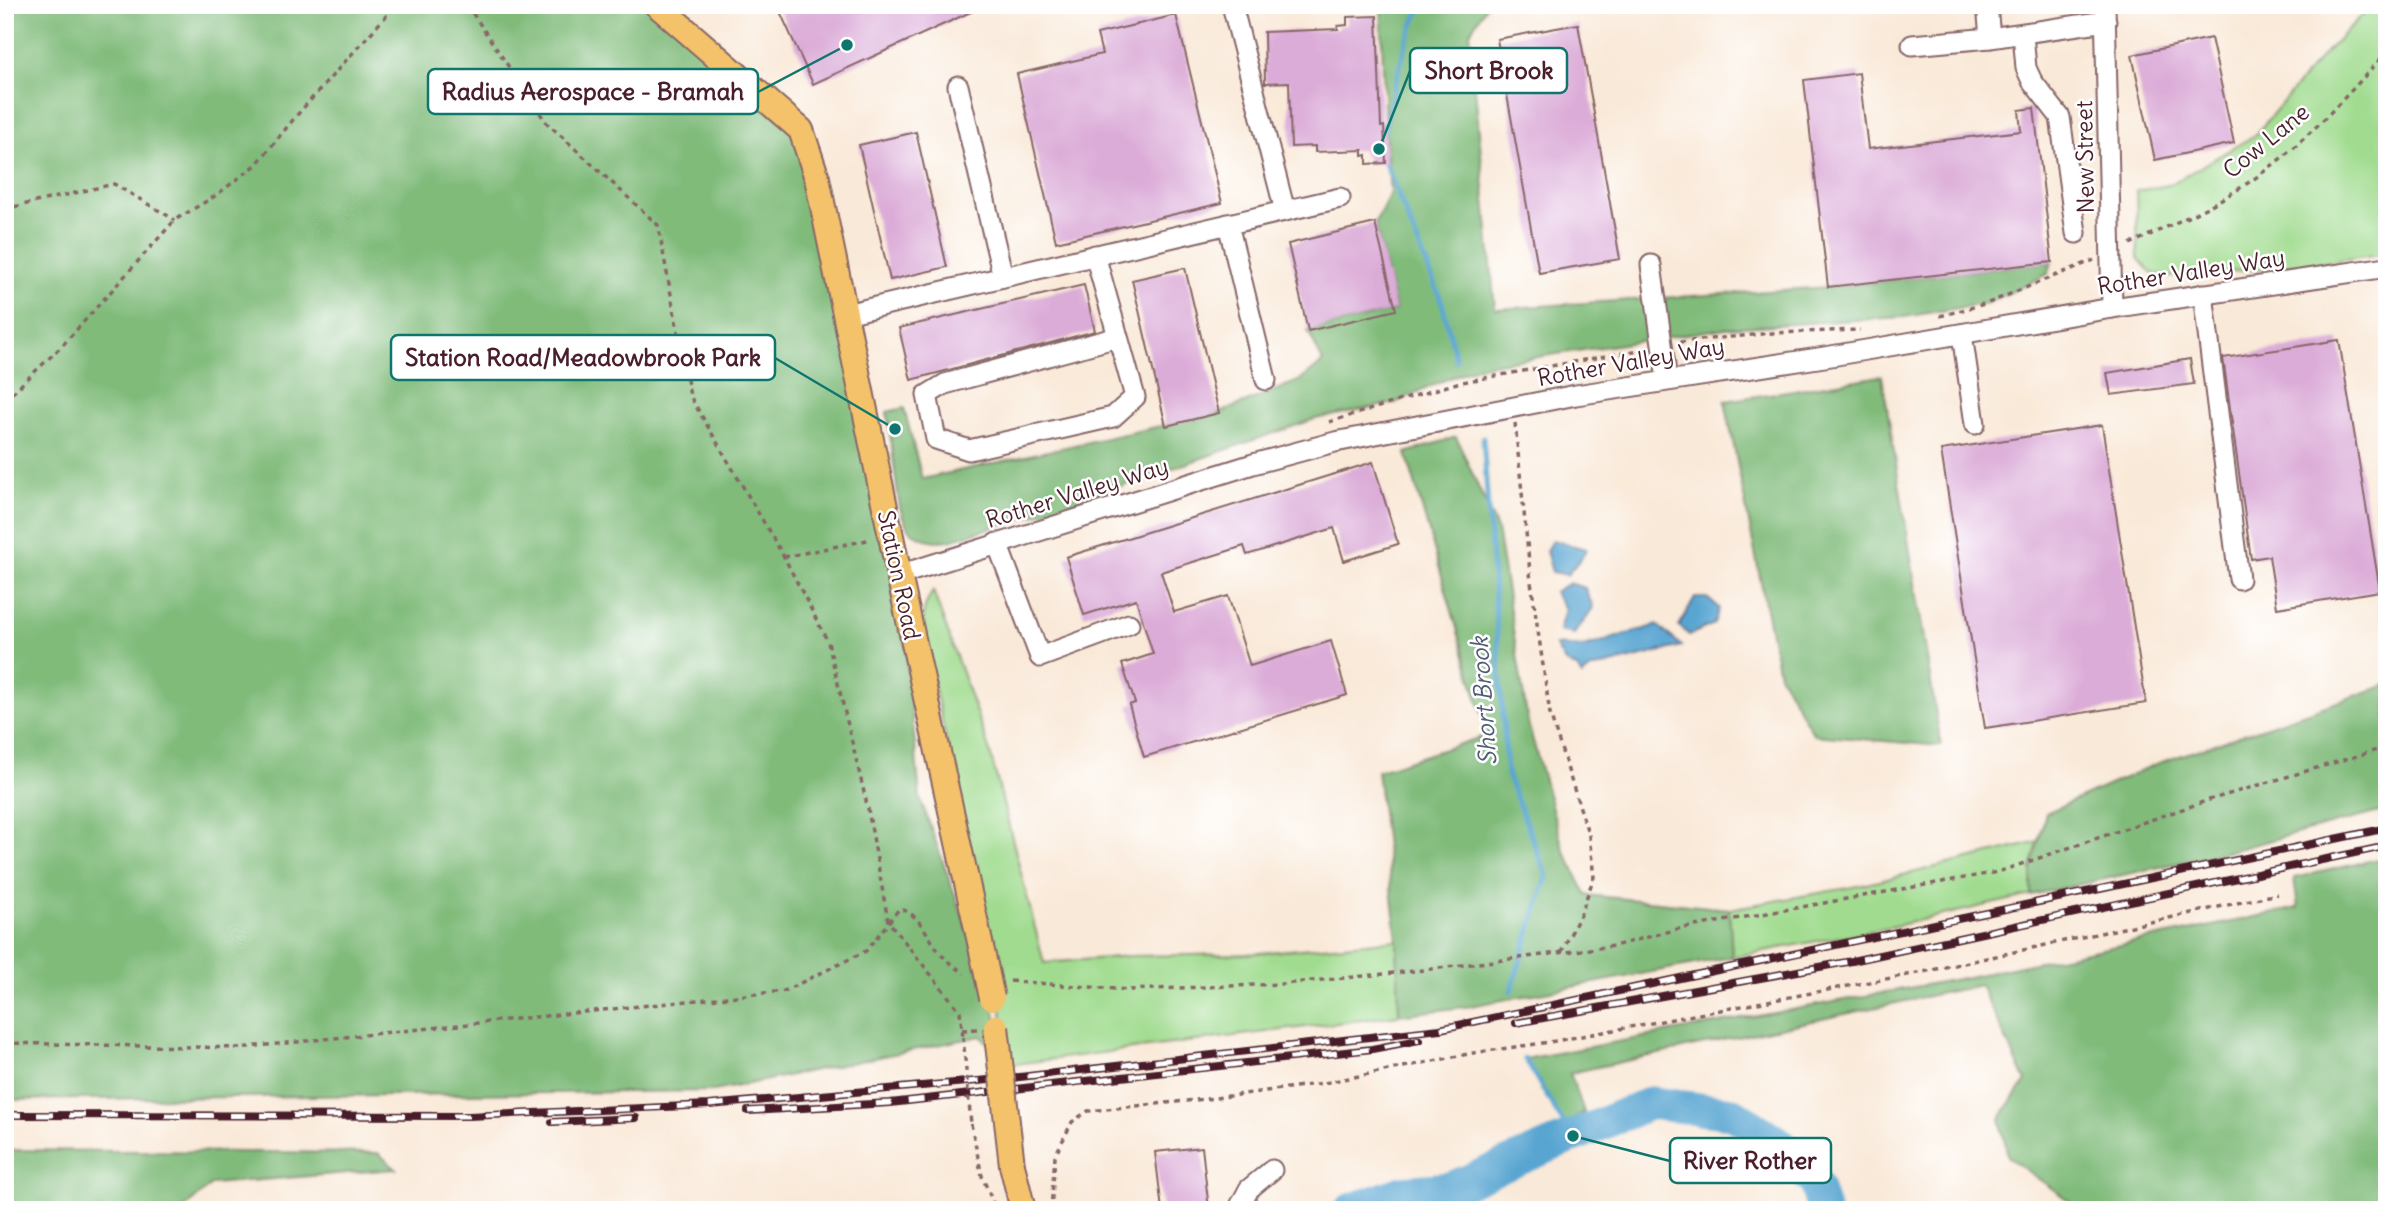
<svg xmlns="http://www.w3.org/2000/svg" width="2392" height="1215" font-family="Delius,sans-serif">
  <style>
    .green { fill: #a0db8f; stroke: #757d5d; stroke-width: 2 }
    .forest { fill: #80bb7a; stroke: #656d52; stroke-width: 2 }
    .water { fill: #58a5d1; stroke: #51627e; stroke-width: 2 }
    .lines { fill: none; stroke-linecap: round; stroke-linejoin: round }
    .stream { stroke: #58a5d1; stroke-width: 5 }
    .river { stroke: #58a5d1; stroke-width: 33 }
    .building { fill: #dbacd8 }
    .minor-casing { stroke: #876668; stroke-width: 23 }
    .major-casing { stroke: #876668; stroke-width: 28 }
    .path { stroke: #876668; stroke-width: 3.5; stroke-dasharray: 5 5; stroke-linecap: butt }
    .minor { stroke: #fff; stroke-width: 19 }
    .major { stroke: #f3c26a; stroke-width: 24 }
    .rail-casing { stroke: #4a1f2b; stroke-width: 8 }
    .rail { stroke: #fff; stroke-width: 5; stroke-dasharray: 16; stroke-linecap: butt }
    .major-bridge-casing { stroke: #876668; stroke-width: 28; stroke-linecap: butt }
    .path-bridge { stroke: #876668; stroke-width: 3.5; stroke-dasharray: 5 5; stroke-linecap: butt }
    .major-bridge { stroke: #f3c26a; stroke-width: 24 }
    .labels { text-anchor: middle; stroke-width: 5; stroke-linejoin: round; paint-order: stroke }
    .street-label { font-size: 23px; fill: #4a1f2b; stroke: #fff }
    .water-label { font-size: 24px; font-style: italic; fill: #505b76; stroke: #fff }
    .leader { fill: none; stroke: #0f766e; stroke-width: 2.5 }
    .callout-dot { fill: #0f766e; stroke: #fff; stroke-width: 2.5 }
    .callout { fill: #fff; stroke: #0f766e; stroke-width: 2.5 }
    .callout-label { font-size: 24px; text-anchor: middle; font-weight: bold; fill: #4a1f2b }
  </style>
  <rect width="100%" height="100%" fill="#fff"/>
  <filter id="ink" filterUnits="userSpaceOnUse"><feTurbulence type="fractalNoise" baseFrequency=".0143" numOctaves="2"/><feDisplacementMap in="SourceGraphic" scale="14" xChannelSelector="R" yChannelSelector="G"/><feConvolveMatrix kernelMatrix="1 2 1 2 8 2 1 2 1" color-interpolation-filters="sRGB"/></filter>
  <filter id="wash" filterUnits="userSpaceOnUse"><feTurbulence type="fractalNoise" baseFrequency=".00686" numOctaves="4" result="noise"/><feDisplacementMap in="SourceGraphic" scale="28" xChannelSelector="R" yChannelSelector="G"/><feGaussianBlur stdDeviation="1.57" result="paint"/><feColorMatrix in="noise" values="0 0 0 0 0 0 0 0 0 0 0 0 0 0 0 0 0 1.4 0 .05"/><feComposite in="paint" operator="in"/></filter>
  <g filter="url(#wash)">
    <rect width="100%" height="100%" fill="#f9e9d8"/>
    <!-- green -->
    <g class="green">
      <path d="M2365,5H2387V253L2298,266L2170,277L2151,273L2138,258L2136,191L2169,185L2255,135L2321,57L2365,12Z"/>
      <path d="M933,591L990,752L1044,963L1130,956L1247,954L1397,940L1399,1015L1008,1065L997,974L927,652C923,627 918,614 933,591Z"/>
      <path d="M2039,842L2031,869V895L1886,928L1732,957L1729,909L1858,886Z"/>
    </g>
    <!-- forest -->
    <g class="forest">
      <path d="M5,5H657L801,130L899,575L920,798L992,998L1008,1065L981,1036L714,1091L5,1100Z"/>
      <path d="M1381,5H1487L1470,32L1495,309L1828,287L2052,262L2048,274L1988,303L1904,317L1726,328L1479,366L1442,381L1395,403L1315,419L1058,508L950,540C900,546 900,511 895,472C892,452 890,432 887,412L904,408L922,479L1219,413L1301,380L1323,362L1308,331L1396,310L1375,223L1390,193L1385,131Z"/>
      <path d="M1882,376L1941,746L1814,735L1779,674L1725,401Z"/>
      <path d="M1456,437L1497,529L1528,723L1563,848L1586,895L1729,909L1732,957L1465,1007L1399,1015L1397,940L1377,771L1488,735L1406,453Z"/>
      <path d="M2387,685V810L2210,856L2031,895V869L2046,813L2156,764Z"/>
      <path d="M2387,857V1210H2082L2008,1157L2000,1118L2026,1081L1980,985L1570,1073L1584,1112L1565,1125L1525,1059L1968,977L2298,908L2294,878Z"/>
      <path d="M5,1150L378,1153L396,1169L212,1184L182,1210H5Z"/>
    </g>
    <!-- water -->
    <g class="water">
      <path d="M1552,540L1586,549C1583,559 1573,566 1567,575L1552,572L1546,551Z"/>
      <path d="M1569,583L1585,588L1593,607C1589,618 1580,624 1574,634L1559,631L1565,609L1554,592Z"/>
      <path d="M1695,598H1707L1719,608L1714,624L1689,635L1679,626Z"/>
      <path d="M1657,625L1682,646L1591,669L1582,676L1577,668L1565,662L1555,645L1584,647Z"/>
    </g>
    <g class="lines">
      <!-- stream -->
      <g class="stream">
        <path d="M1383,132L1407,39L1422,5"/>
        <path d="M1383,158L1442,302L1456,360"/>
        <path d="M1483,437L1507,774L1547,876L1511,991"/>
        <path d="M1525,1059L1558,1115L1573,1136"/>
      </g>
      <!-- river -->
      <path class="river" d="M1350,1210L1402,1192L1451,1188L1651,1103L1732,1113L1779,1143L1815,1183L1823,1210"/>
    </g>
    <g id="blocks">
      <!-- building -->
      <g class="building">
        <path d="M777,5H986L813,84Z"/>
        <path d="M1176,15L1222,203L1056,242L1017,74L1102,54L1097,34Z"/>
        <path d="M1377,16L1381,127L1384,126L1386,163L1367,164V155L1363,156V150L1315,152V146L1291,147L1289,82L1265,83L1264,32L1338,29V26L1347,25V17Z"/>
        <path d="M1578,24L1620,259L1539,273L1497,39Z"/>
        <path d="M2211,38L2234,143L2155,160L2132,55Z"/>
        <path d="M1859,73L1868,149L2021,131L2019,110L2034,108L2052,262L1828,287L1804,80Z"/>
        <path d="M916,132L947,267L890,280L859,145Z"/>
        <path d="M1375,223L1396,310L1308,331L1288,244Z"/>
        <path d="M1185,268L1219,413L1166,426L1132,280Z"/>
        <path d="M1084,285L1095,331L911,380L899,328Z"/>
        <path d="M2339,340L2380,591L2277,608L2269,556L2251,559L2223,358Z"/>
        <path d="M2190,359L2194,384L2111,395L2107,373Z"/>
        <path d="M2102,425L2146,703L1985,728L1941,450Z"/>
        <path d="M1373,462L1398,544L1344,561L1334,528L1247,555L1244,546L1161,572L1174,612L1228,596L1250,666L1331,641L1347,695L1144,757L1129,705L1135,703L1122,664L1153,654L1136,599L1084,615L1066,557Z"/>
        <path d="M1202,1147L1209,1210H1162L1155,1152Z"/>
      </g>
    </g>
  </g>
  <g filter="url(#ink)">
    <use href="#blocks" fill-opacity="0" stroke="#876668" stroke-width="2"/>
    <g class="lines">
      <defs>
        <g id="minor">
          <path d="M1232,5L1285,211"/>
          <path d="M1987,5L1990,38L2106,21"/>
          <path d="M2105,5L2112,308"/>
          <path d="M2023,34L2026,68L2032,81L2060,117L2076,233"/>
          <path d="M1912,45L1990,38"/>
          <path d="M958,86L1003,277"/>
          <path d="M1228,224L1266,380"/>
          <path d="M1095,255L1135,397L1113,417L969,450L936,439L927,395L945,384L1118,337"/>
          <path d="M1651,265L1667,380"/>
          <path d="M2203,294L2239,579"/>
          <path d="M846,314L1340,198"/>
          <path d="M1962,334L1975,424"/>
          <path d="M997,543L1040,657L1129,624"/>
          <path d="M899,575L1253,464L1335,442L1576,395L1831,356L2112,308L2387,267"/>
          <path d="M1238,1210L1249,1189L1272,1170"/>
        </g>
        <g id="major">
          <path d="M657,5L801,130L817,178L899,575L985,965"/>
          <path d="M1012,1165L1023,1210"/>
        </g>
      </defs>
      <!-- minor casing -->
      <use href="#minor" class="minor-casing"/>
      <!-- major casing -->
      <use href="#major" class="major-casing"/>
      <!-- path -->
      <g class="path">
        <path d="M467,5L546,122L658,225L690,396L784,557L828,642L868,809L888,921L960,1011L963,1037"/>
        <path d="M5,209L114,184L175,220"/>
        <path d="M2130,244C2173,224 2219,204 2258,176C2307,141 2347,95 2387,52"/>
        <path d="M1940,316L1988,303L2094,260"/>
        <path d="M1680,342L1772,333L1860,330"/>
        <path d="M5,400L62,346L175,220L215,196L256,165L297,115L396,5"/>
        <path d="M1329,422L1457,383L1645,349"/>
        <path d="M1515,423L1531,582L1550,714L1589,836L1594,877L1581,913L1561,953"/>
        <path d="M784,557L872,539"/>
        <path d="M1010,981L1128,990L1282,984L1415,971L1614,946L1678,929L1998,872L2209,800L2387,747"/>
        <path d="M962,1030L977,1029"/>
        <path d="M5,1043L239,1048L784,991L866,951L899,909C920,912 929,941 942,955C948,962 957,967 964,974"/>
        <path d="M971,1124L982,1176L996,1210"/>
        <path d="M1051,1210L1055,1156L1072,1122L1088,1111L1215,1098L1324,1083L1473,1053L1550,1042L1923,972L2278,894"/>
      </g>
      <!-- minor -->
      <use href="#minor" class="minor"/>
      <!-- major -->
      <use href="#major" class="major"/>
      <defs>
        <g id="rail">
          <path d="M1516,1023L1852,961L2387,846"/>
          <path d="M748,1111L890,1103L1372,1049L1419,1040"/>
          <path d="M5,1115L469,1116L709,1105L1011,1078L1440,1029L2387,828"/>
          <path d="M552,1122L636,1118"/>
        </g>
      </defs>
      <!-- rail casing -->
      <use href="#rail" class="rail-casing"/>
      <!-- rail -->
      <use href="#rail" class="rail"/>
      <defs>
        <g id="major-bridge">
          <path d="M985,965L992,998"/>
          <path d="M996,1027L1012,1165"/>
        </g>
      </defs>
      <!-- major-bridge casing -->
      <use href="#major-bridge" class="major-bridge-casing"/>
      <!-- path-bridge -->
      <path class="path-bridge" d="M963,1037L971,1124"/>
      <!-- major-bridge -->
      <use href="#major-bridge" class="major-bridge"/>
    </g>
  </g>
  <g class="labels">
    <!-- street labels -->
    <g class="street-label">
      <text transform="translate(2266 141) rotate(-39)" y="8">Cow Lane</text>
      <text transform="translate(2085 157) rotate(-91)" y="8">New Street</text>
      <text transform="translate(2191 272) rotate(-9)" y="8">Rother Valley Way</text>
      <text transform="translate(1631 362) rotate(-10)" y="8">Rother Valley Way</text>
      <text transform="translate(1077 493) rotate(-17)" y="8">Rother Valley Way</text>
      <text transform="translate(899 575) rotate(78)" y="8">Station Road</text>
    </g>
    <!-- water labels -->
    <g class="water-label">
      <text transform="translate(1484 701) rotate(-94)" y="8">Short Brook</text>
    </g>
  </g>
  <!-- callouts -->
  <path class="leader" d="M1379 149L1410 71M847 45L758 92M895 429L775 358M1573 1136L1670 1161"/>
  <g class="callout-dot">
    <circle cx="1379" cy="149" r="7"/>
    <circle cx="847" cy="45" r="7"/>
    <circle cx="895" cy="429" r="7"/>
    <circle cx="1573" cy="1136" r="7"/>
  </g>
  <g class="callout">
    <rect x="1410" y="48" width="157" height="45" rx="7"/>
    <rect x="428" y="69" width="330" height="45" rx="7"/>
    <rect x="391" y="335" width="384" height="45" rx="7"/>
    <rect x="1670" y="1138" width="161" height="45" rx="7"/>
  </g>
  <g class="callout-label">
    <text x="1489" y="79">Short Brook</text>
    <text x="593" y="100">Radius Aerospace - Bramah</text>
    <text x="583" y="366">Station Road/Meadowbrook Park</text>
    <text x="1750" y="1169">River Rother</text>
  </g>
  <!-- margin -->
  <rect width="2392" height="1215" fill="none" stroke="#fff" stroke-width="28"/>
</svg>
